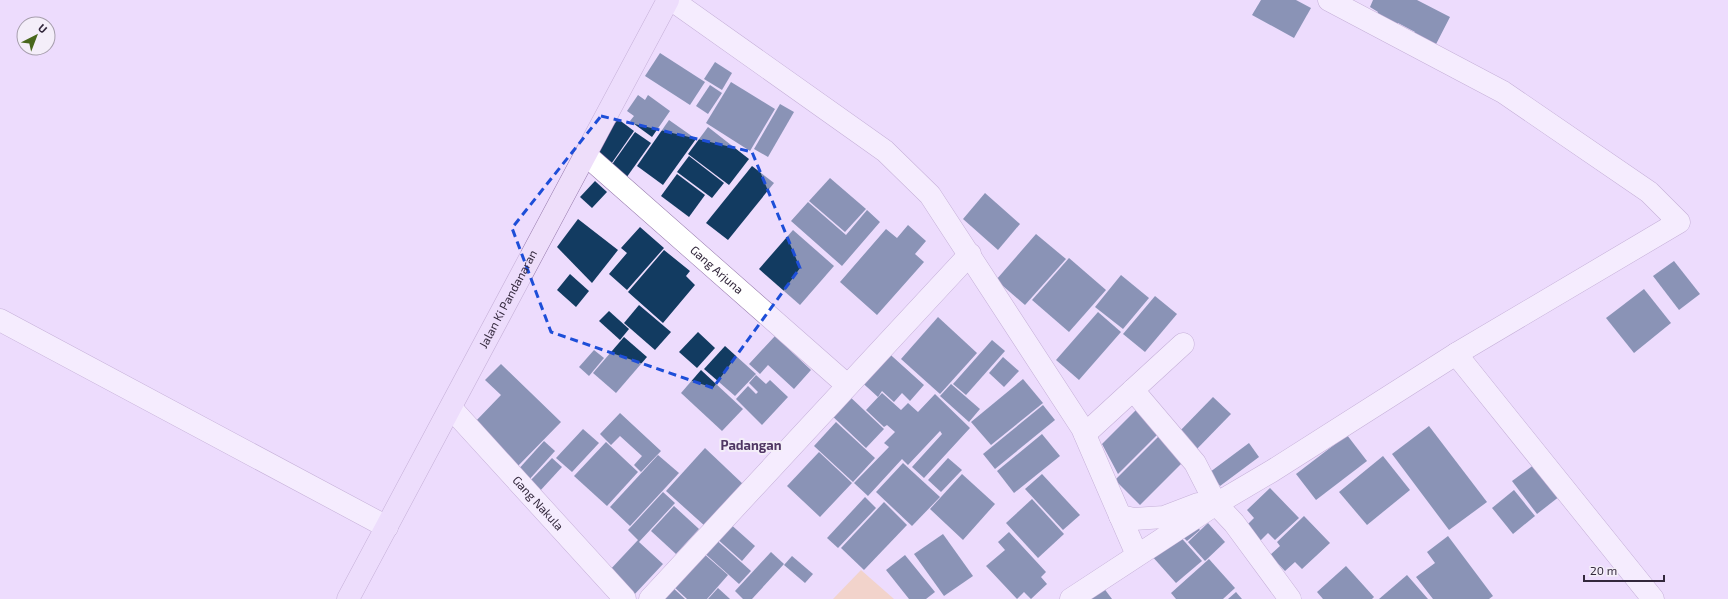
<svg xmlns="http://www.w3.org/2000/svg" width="1728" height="599" font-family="'Exo 2',sans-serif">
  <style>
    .green { fill: #f8c78f }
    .building { fill: #123b61 }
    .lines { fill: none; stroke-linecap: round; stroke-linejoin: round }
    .minor-casing { stroke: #967aac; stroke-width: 23 }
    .secondary-casing { stroke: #967aac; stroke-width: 23 }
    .minor { stroke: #fff; stroke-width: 22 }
    .secondary { stroke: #eedefa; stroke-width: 22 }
    .marked { fill: none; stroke: #1d4ed8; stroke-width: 3; stroke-dasharray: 8 5; stroke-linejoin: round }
    .labels { text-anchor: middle; stroke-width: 4; stroke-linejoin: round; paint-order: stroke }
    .street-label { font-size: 12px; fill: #33283c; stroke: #f4eef9 }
    .neighbourhood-label { font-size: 13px; font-weight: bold; fill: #513865; stroke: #f4eef9 }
  </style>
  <rect width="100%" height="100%" fill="#eddcfd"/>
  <!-- green -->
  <path class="green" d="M861,570L894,599H833Z"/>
  <!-- building -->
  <g class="building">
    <path d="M1261,0H1296L1311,8L1294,38L1252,15Z"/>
    <path d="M1373,0H1417L1450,17L1432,52L1410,41L1415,32L1398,23L1394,31L1374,20L1378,12L1370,7Z"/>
    <path d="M660,53L705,82L690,105L645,76Z"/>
    <path d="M715,62L732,73L722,90L704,79Z"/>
    <path d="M731,82L775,109L750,151L706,123Z"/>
    <path d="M710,85L722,93L708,114L696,106Z"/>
    <path d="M638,95L645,100L648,95L670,111L652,137L630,121L634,116L627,111Z"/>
    <path d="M780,104L794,112L768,157L754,149Z"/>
    <path d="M618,119L634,131L609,167L592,155Z"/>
    <path d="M669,120L696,139L663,185L637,166Z"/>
    <path d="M708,127L749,159L729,185L688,154Z"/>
    <path d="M635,132L651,143L624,181L608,170Z"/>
    <path d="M689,156L724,183L712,198L677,172Z"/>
    <path d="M752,166L774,183L728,240L706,223Z"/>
    <path d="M677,174L705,195L689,217L661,196Z"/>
    <path d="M830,178L866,209L845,232L809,201Z"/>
    <path d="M595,181L607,192L592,208L580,197Z"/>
    <path d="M985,193L1020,224L998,250L963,219Z"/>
    <path d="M808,202L846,235L867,210L880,222L842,266L791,221Z"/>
    <path d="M578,219L618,250L592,283L557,247Z"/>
    <path d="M908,225L926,241L915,254L924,262L877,315L840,282L886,229L897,238Z"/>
    <path d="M640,227L664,248L627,290L609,274L627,253L621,248Z"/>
    <path d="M793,230L834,266L800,305L759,269Z"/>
    <path d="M1036,234L1066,259L1025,305L996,280Z"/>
    <path d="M664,250L690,271L686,276L695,285L663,323L628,292Z"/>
    <path d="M1069,258L1106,290L1069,332L1032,300Z"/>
    <path d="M1674,261L1700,294L1679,310L1653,276Z"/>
    <path d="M570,274L589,291L576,307L557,290Z"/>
    <path d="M1121,275L1149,298L1123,329L1095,307Z"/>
    <path d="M1644,289L1671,323L1634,353L1606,318Z"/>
    <path d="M1155,296L1177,314L1145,352L1123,334Z"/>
    <path d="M639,305L671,332L655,350L624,323Z"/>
    <path d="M609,311L629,329L620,340L599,321Z"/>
    <path d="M1098,312L1121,332L1079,380L1056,360Z"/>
    <path d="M938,317L977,353L940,394L901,359Z"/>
    <path d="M698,332L715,348L697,368L679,352Z"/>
    <path d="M775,336L811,370L794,389L768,365L760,374L749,364Z"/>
    <path d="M624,337L647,357L616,393L593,373Z"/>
    <path d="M992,340L1005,351L966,395L953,384Z"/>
    <path d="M725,346L756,374L735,396L704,369Z"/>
    <path d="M883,348L924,385L910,401L902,393L894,402L882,391L878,397L856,377Z"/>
    <path d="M594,350L604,358L589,376L579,367Z"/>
    <path d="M1003,357L1019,371L1004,387L989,373Z"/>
    <path d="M501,364L561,422L517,467L473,424L501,395L485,380Z"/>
    <path d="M701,370L743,409L722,431L681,393Z"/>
    <path d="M756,375L766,384L770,380L788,397L762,425L736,399L748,386L756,394L758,392L749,383Z"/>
    <path d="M1023,379L1043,403L991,445L971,422Z"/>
    <path d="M951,384L980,409L969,422L940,396Z"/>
    <path d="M846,393L884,429L866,448L828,412Z"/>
    <path d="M882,393L901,410L908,403L918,412L935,394L970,428L924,478L912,467L942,434L940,431L908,465L902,459L868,496L854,483L889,447L884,443L895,432L887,425L884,427L866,410Z"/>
    <path d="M1213,397L1231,414L1194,452L1176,435Z"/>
    <path d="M1043,405L1055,420L995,469L983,454Z"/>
    <path d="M1137,409L1160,432L1118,474L1102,444Z"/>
    <path d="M620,413L661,451L641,472L634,465L642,456L620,436L611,445L600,434Z"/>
    <path d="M836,422L875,458L853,482L814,446Z"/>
    <path d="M1429,426L1487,502L1449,530L1392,454Z"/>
    <path d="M583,429L599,443L572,472L556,458Z"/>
    <path d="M1163,432L1188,457L1140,505L1115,480Z"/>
    <path d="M1042,434L1060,456L1014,493L997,471Z"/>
    <path d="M1347,435L1367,461L1316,500L1296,474Z"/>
    <path d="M544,441L555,451L527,482L516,472Z"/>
    <path d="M606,442L638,472L607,506L574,476Z"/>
    <path d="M1249,443L1259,457L1220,486L1210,472Z"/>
    <path d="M705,448L744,485L706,527L666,491Z"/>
    <path d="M819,452L852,483L820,517L787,486Z"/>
    <path d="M658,455L679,473L630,526L610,507Z"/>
    <path d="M1383,456L1410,490L1367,525L1339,492Z"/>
    <path d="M552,458L562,467L539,492L529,482Z"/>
    <path d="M948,458L962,470L941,492L928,480Z"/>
    <path d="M903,463L940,497L912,526L876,492Z"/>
    <path d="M1535,464L1560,496L1537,514L1512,481Z"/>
    <path d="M962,474L995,504L963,540L930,509Z"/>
    <path d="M1042,474L1080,515L1063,530L1025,489Z"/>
    <path d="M1270,488L1299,518L1275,540L1268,533L1260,541L1246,526L1254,518L1247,510Z"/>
    <path d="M1514,490L1535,516L1513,534L1492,508Z"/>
    <path d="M663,492L675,503L639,542L663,564L633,596L608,572L638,540L628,530Z"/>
    <path d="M865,497L876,508L838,548L827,538Z"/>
    <path d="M1032,499L1064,534L1038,558L1006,523Z"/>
    <path d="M884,502L907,525L864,570L841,548Z"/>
    <path d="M674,506L699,529L676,554L651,531Z"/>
    <path d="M1304,516L1330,543L1302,569L1295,562L1285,571L1270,555L1280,546L1277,542Z"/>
    <path d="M1191,520L1200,530L1187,541L1178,532Z"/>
    <path d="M728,522L755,546L742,561L715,537Z"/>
    <path d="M1208,523L1225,542L1205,561L1188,542Z"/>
    <path d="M1009,532L1046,572L1041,577L1047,584L1031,599L1024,592L1017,599L986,566L1005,550L998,542Z"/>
    <path d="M1177,533L1202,561L1176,583L1151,555Z"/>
    <path d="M943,534L973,576L944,596L914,554Z"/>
    <path d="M1448,536L1493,596L1489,599H1433L1416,577L1435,563L1427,552Z"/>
    <path d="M713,537L751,571L739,584L701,550Z"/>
    <path d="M771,552L784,564L752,599H743L735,591Z"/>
    <path d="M703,553L728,575L707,599H687L673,586Z"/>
    <path d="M905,555L935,592L926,599H909L886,570Z"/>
    <path d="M792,556L813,574L805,583L784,565Z"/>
    <path d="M1209,559L1235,588L1223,599H1176L1171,593Z"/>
    <path d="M1346,566L1374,597L1372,599H1323L1317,592Z"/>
    <path d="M1407,575L1428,599H1379Z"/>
    <path d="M671,586L685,599H659Z"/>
    <path d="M1103,587L1112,599H1087Z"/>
    <path d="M718,588L730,599H708Z"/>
    <path d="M1236,592L1242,599H1228Z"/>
  </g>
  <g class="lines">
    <defs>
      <g id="minor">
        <path d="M672,0L885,151L930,195L1082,428L1137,555"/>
        <path id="s1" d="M586,155L847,385"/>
        <path d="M0,320L387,527"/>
        <path d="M1456,354L1653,599"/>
        <path d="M1133,390L1195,463L1216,504"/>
        <path id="s2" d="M451,408L625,599"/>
        <path d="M1085,434L1183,344"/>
        <path d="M1120,516L1134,519L1164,517L1198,504H1216L1272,471L1456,354L1679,222L1649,192L1503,92L1329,0"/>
        <path d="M650,599L970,254"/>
        <path d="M1071,599L1216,504L1234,523L1290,599"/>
      </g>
      <g id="secondary">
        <path id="s3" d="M348,599L668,0"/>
      </g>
    </defs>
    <!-- minor casing -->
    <use href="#minor" class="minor-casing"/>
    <!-- secondary casing -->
    <use href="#secondary" class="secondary-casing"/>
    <!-- minor -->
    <use href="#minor" class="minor"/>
    <!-- secondary -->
    <use href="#secondary" class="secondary"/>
  </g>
  <!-- marked area -->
  <path d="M0 0H1728V599H0ZM601,116L752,152L800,268L713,388L551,332L512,228Z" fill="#eddcfd" fill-opacity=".55" fill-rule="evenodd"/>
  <path class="marked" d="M601,116L752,152L800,268L713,388L551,332L512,228Z"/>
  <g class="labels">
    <!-- street labels -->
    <g class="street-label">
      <text dy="4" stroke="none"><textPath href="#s1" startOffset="174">Gang Arjuna</textPath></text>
      <text dy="4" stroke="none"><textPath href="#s3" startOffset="340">Jalan Ki Pandanaran</textPath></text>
      <text dy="4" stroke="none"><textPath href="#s2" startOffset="129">Gang Nakula</textPath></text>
    </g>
    <!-- neighbourhood labels -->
    <g class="neighbourhood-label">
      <text x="751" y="450">Padangan</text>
    </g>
  </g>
  <!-- north arrow -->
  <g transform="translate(36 36) rotate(42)"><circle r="19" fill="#f4eef9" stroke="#a79fad"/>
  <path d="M0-3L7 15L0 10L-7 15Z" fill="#48671c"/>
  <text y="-6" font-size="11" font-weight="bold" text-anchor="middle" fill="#33283c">U</text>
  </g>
  <!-- scale -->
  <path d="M1584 575v6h80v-6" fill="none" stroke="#33283c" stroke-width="2"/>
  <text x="1590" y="575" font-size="12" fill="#33283c" stroke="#f4eef9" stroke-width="3" paint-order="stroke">20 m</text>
</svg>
